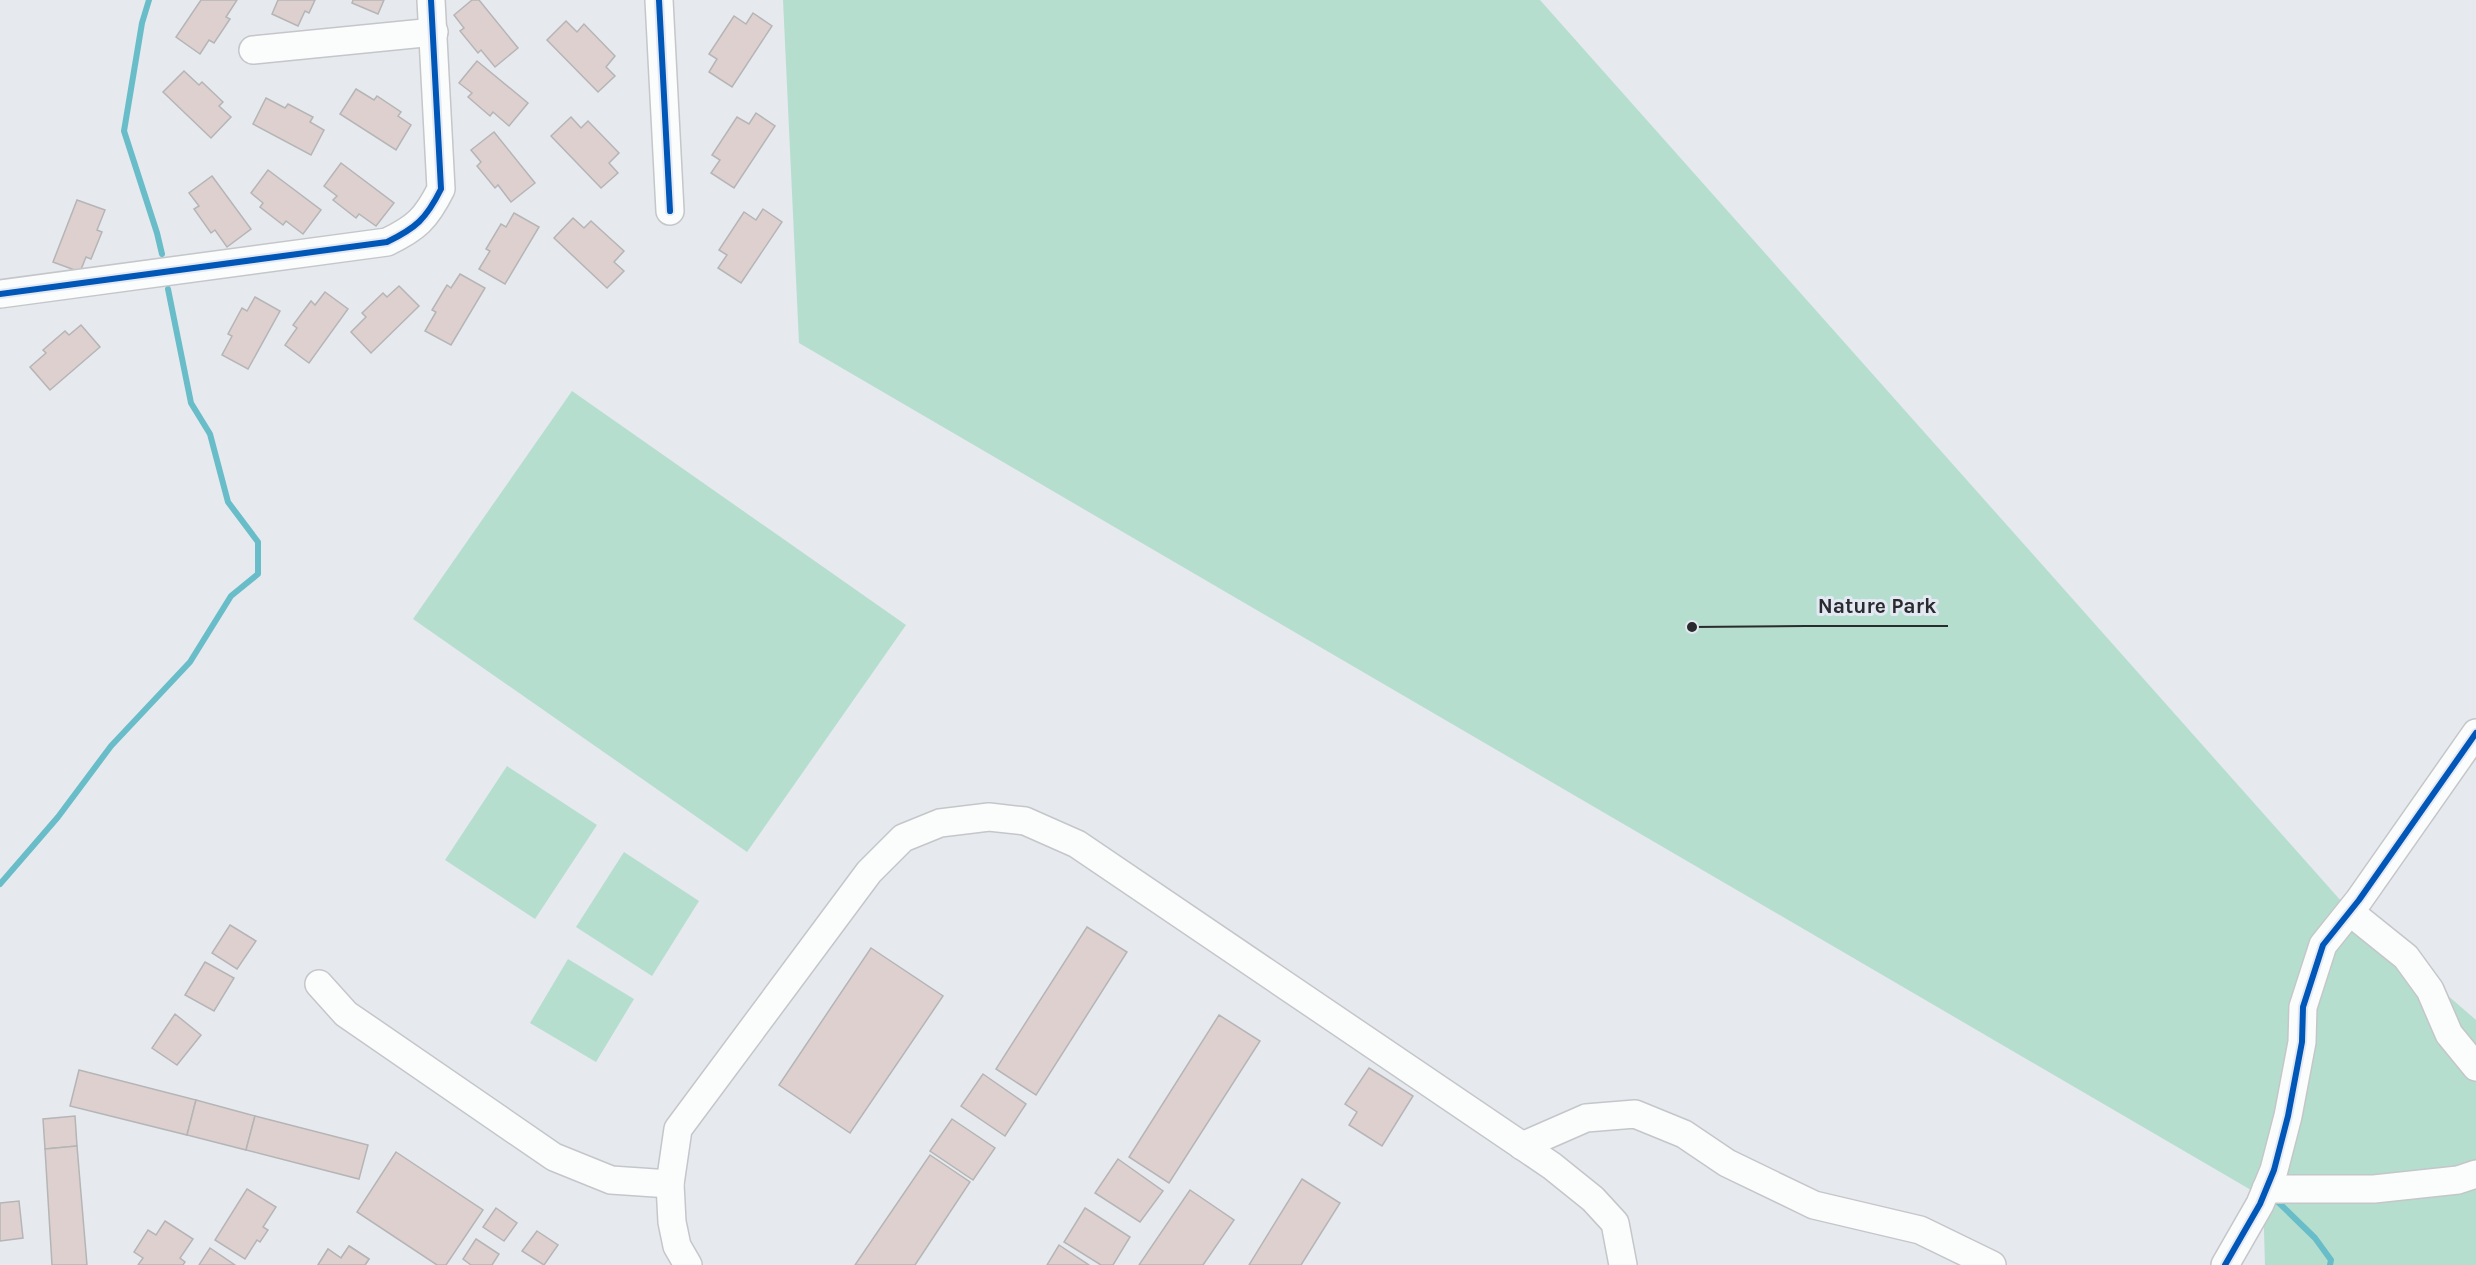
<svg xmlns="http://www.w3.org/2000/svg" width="2476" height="1265" font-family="Karla,sans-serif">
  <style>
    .green { fill: #b6dece }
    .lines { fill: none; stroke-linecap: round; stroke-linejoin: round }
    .stream { stroke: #68bdc8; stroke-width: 6 }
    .building { fill: #ded0cf; stroke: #b5b5b6; stroke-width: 1.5 }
    .minor-casing { stroke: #c4c6c9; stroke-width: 30 }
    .minor { stroke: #fbfcfc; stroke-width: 27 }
    .cycleway-casing { stroke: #e3e8f2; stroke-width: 10 }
    .cycleway { stroke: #0057b8; stroke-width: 6 }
    .leader { fill: none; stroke: #292b2e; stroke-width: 2 }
    .callout-dot { fill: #292b2e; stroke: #e3e8f2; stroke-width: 2 }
    .callout-label { font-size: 21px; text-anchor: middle; font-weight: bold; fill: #292b2e; stroke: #e3e8f2; stroke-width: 6; stroke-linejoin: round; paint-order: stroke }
  </style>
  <rect width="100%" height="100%" fill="#e6e9ee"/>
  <!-- green -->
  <g class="green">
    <path d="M783,0H1540L2350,911L2476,1020V1265H2265L2263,1197L799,343Z"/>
    <path d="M572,391L906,625L747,852L413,619Z"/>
    <path d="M507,766L597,825L535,919L445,860Z"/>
    <path d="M624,852L699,901L652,976L576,927Z"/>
    <path d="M568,959L634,999L596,1062L530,1023Z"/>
  </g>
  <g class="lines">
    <!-- stream -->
    <g class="stream">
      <path d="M149,0L142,23L124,131L157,233L162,254"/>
      <path d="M0,884L58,817L111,746L190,662L231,596L258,574V542L228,502L210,434L191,403L168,289"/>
      <path d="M2274,1198L2315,1238L2331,1260L2330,1265"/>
    </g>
  </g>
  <!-- building -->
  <g class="building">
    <path d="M201,0H237L226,17L230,19L214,43L209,40L200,54L176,37Z"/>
    <path d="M278,0H315L309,13L305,11L298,26L272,14Z"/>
    <path d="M353,0H384L378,14L352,3Z"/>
    <path d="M472,0H479L518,48L495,67L481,50L478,53L460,31L464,28L454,15Z"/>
    <path d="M753,13L772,26L732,87L709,72L717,59L709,54L734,16L746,24Z"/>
    <path d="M566,21L577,32L584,24L615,56L606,67L615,76L598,92L547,40Z"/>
    <path d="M477,61L528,103L509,126L493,112L490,116L468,97L472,93L459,83Z"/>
    <path d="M184,71L199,85L202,82L223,102L219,106L231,117L211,138L163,92Z"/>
    <path d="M356,89L374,100L377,96L401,112L398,116L411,125L396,150L340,114Z"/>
    <path d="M266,98L285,108L288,104L313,117L310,122L324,130L311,155L253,124Z"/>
    <path d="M756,113L775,126L734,188L711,173L720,160L712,155L737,117L749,124Z"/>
    <path d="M571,117L581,128L588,121L619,153L609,163L618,173L601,188L551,136Z"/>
    <path d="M494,132L535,183L511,202L498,185L495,188L477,166L481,162L471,150Z"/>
    <path d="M341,163L394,203L376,226L359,214L356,218L333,200L337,196L324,186Z"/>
    <path d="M268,170L321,210L303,234L286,221L283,225L260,207L263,203L251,193Z"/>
    <path d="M212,176L251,229L227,247L215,230L211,233L194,209L199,206L189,193Z"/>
    <path d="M77,200L105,210L97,230L102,232L91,259L86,257L80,272L53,262Z"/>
    <path d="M763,209L782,222L741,283L718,268L727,255L719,250L744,212L756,220Z"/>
    <path d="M514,213L539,227L505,284L479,269L490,251L486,249L501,224L506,227Z"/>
    <path d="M573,218L584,228L591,221L624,251L614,262L624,271L607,288L554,238Z"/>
    <path d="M460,274L485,288L451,345L425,331L436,312L432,310L447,285L451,288Z"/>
    <path d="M399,286L419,306L371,353L351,332L366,317L362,313L383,293L387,297Z"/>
    <path d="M325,292L348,309L309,363L285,345L297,328L293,325L311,301L315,305Z"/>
    <path d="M255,297L280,311L248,369L222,355L232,336L228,334L242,308L247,311Z"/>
    <path d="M81,325L100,347L50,390L30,367L46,353L43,350L65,331L69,335Z"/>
    <path d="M230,925L256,941L237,969L212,953Z"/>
    <path d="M1087,927L1127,952L1036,1095L996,1069Z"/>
    <path d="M871,948L943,996L850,1133L779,1085Z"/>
    <path d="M205,962L234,978L214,1011L185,995Z"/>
    <path d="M175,1014L201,1035L177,1065L152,1048Z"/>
    <path d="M1219,1015L1260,1041L1169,1183L1129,1157Z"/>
    <path d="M1369,1068L1413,1096L1382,1146L1349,1125L1357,1112L1345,1104Z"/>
    <path d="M79,1070L196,1100L187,1135L70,1106Z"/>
    <path d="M983,1074L1026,1104L1005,1136L961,1106Z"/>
    <path d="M196,1100L255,1116L246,1150L187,1135Z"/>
    <path d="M75,1116L77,1146L45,1149L43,1119Z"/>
    <path d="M255,1116L368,1145L359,1179L246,1150Z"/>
    <path d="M952,1119L995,1148L973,1180L930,1151Z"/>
    <path d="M77,1146L87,1265H52L45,1149Z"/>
    <path d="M396,1152L483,1210L446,1265H437L357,1212Z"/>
    <path d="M930,1155L970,1182L915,1265H855Z"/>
    <path d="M1118,1159L1163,1191L1140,1222L1095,1193Z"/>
    <path d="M1302,1179L1340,1203L1301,1265H1249Z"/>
    <path d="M247,1189L276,1207L263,1227L268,1230L260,1242L257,1240L245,1259L215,1240Z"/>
    <path d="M1190,1190L1234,1220L1203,1265H1139Z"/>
    <path d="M19,1201L23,1238L0,1241V1203Z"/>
    <path d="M496,1208L517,1223L504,1241L483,1227Z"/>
    <path d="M1085,1208L1130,1237L1113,1265H1101L1064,1242Z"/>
    <path d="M165,1221L193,1239L180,1258L185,1262L183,1265H138L143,1258L134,1252L148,1230L156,1235Z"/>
    <path d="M537,1231L558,1245L544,1265L522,1251Z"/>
    <path d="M476,1239L499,1254L492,1265H471L463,1259Z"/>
    <path d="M1059,1245L1089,1265H1047Z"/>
    <path d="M349,1246L369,1259L365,1265H318L328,1249L341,1258Z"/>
    <path d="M349,1246L369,1259L365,1265H318L328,1249L341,1258Z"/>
    <path d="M210,1248L235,1265H199Z"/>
  </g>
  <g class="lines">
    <defs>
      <g id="minor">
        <path d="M659,0L670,211"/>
        <path d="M253,50L434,32"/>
        <path d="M0,294L387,242C416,228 426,219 441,189L431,0"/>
        <path d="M2350,912L2406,957L2430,990L2449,1034L2476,1067"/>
        <path d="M319,984L346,1014L554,1157L611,1180L670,1184"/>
        <path d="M1522,1146L1586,1118L1635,1114L1684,1134L1727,1163L1814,1205L1920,1230L1992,1265"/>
        <path d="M2266,1189H2374L2458,1180L2476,1174"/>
        <path d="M688,1265L677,1246L672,1222L670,1184L678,1129L869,872L903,838L940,823L989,817L1025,821L1077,844L1552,1166L1593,1199L1615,1223L1623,1265"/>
        <path d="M2225,1265L2260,1204L2274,1170L2288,1116L2302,1042L2303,1007L2323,945L2359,900L2476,733"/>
      </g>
    </defs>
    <!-- minor casing -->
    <use href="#minor" class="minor-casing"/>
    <!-- minor -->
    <use href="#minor" class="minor"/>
    <defs>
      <g id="cycleway">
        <path d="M659,0L670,211"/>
        <path d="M0,294L387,242C416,228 426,219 441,189L431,0"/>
        <path d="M2225,1265L2260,1204L2274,1170L2288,1116L2302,1042L2303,1007L2323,945L2359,900L2476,733"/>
      </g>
    </defs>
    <!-- cycleway casing -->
    <use href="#cycleway" class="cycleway-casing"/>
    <!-- cycleway -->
    <use href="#cycleway" class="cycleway"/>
  </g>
  <!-- callouts -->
  <path class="leader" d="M1692 627L1806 626H1948"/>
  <circle class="callout-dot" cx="1692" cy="627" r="6"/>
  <g class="callout-label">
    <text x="1877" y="613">Nature Park</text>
  </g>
</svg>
